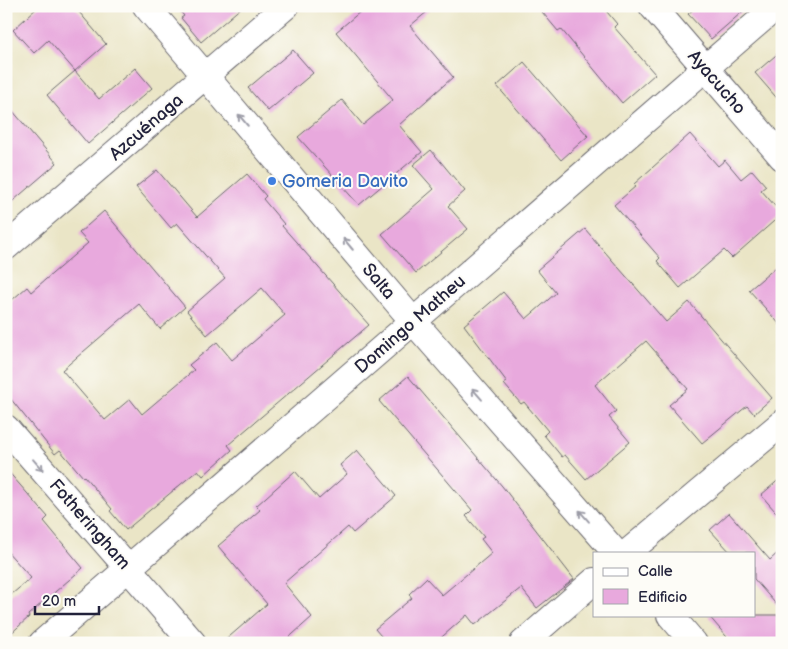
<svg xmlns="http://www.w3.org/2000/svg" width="788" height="649" font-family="'Balsamiq Sans',sans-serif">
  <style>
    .building { fill: #e8a9dd }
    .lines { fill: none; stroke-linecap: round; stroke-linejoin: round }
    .minor-casing { stroke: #68666c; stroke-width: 28 }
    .minor { stroke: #fff; stroke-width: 26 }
    .oneway { stroke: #9c9ca7 }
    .shop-dot { fill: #3f7fe0; stroke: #fdfcf7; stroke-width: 2 }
    .labels { text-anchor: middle; stroke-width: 4; stroke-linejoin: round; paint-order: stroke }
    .street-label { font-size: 18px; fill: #22223b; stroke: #fdfcf7 }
    .shop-label { font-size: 18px; fill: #366cbe; stroke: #fdfcf7; text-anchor: start }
  </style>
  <rect width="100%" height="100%" fill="#fdfcf7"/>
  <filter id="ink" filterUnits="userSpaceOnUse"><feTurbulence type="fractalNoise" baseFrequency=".02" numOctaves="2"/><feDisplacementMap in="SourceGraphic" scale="10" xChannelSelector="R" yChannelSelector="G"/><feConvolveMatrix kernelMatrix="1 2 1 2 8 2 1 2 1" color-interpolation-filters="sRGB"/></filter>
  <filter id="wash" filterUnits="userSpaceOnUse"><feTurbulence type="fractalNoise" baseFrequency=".0096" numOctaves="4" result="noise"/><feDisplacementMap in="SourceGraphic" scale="20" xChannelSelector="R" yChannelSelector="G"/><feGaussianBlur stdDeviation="1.12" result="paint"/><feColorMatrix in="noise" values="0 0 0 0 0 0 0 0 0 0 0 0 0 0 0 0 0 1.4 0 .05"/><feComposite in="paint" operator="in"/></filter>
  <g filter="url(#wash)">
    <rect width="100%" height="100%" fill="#eae5c6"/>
    <g id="blocks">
      <!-- building -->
      <g class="building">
        <path d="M39,6H74L106,44L75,71L48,40L34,53L13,30Z"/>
        <path d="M176,6H243L201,42L181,18L184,16Z"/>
        <path d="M367,6H434L410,26L453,77L399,125L422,152L359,205L298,137L342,100L363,125L393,100L336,32Z"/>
        <path d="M537,6H602L617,24L614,27L655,74L622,103L561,29L558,31Z"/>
        <path d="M697,6H749L711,39L688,14Z"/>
        <path d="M293,50L313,73L268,111L248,88Z"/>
        <path d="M782,50V104L755,73Z"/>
        <path d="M524,62L588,136L561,160L497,86Z"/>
        <path d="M135,68L152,88L88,144L47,95L75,71L99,99Z"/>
        <path d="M6,103L57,163L6,207Z"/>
        <path d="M690,134L718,166L725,160L741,179L752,170L766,186L761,190L782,214L732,258L724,250L680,288L657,261L660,258L614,205L636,186L634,184Z"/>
        <path d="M431,150L465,191L448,206L468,229L416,273L382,234L434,189L413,165Z"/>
        <path d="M157,170L197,217L247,174L266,196L263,199L284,224L282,226L369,325L228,445L232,450L203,476L198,470L126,530L110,511L112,509L84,476L83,477L60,450L55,454L6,393V305L27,287L31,292L88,243L79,233L104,211L185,307L160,329L139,304L62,370L105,420L130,399L142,414L194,370L189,365L217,342L232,360L285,315L262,288L207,335L187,311L225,278L177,223L171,228L136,187Z"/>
        <path d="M585,229L666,322L689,302L772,398L754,414L747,406L702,443L669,405L688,389L646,341L595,385L616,411L609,417L630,442L586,479L565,455L562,457L544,435L548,431L524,402L521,404L504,384L507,382L464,325L503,292L526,319L556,293L537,270Z"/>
        <path d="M782,262V327L749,290Z"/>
        <path d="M408,376L502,486L574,579L537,608L521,588L475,625L467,615L435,643H387L375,629L412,598L409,594L426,578L442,595L492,553L481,539L484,537L466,516L472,510L379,401Z"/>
        <path d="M357,450L396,496L353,533L348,527L284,583L312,617L283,643H222L267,604L218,546L260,510L256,506L295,471L319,499L347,474L340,465Z"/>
        <path d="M6,469L48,517L44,521L83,568L28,615L29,617L6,638V599L31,578L6,550Z"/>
        <path d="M782,477V519L761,495Z"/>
        <path d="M729,513L770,560L782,549V611L754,579V553H731L710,530Z"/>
        <path d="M708,615H782V643H732Z"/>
      </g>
    </g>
  </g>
  <g filter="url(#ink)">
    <use href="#blocks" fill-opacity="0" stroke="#68666c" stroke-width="1"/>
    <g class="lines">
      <defs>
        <g id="minor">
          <path d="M146,6L413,321L616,553"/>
          <path d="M652,6L782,157"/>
          <path d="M6,247L286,6"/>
          <path d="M6,428L193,643"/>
          <path d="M627,553L782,423"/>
          <path d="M670,615L694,643"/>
          <path d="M42,643L777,6"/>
          <path d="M523,643L594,581"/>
        </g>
      </defs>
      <!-- minor casing -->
      <use href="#minor" class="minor-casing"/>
      <!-- minor -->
      <use href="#minor" class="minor"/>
    </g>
    <!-- one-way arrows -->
    <defs><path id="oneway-shaft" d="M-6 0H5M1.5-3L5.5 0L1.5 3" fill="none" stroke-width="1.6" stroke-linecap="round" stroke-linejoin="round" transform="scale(1.25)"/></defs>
    <g class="oneway">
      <use href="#oneway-shaft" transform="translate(243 120) rotate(-130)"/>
      <use href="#oneway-shaft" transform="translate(348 244) rotate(-130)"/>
      <use href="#oneway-shaft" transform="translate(477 394) rotate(-131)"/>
      <use href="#oneway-shaft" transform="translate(38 465) rotate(49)"/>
      <use href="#oneway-shaft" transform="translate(584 516) rotate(-131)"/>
    </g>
  </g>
  <!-- markers -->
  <circle class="shop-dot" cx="272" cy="181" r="5"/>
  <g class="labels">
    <!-- street labels -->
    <g class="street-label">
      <text transform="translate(717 82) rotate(49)" y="6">Ayacucho</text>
      <text transform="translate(146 127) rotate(-41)" y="6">Azcuénaga</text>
      <text transform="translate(379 281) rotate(50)" y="6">Salta</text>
      <text transform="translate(410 324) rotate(-41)" y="6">Domingo Matheu</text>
      <text transform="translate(90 524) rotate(49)" y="6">Fotheringham</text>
    </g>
    <!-- shop labels -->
    <g class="shop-label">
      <text x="282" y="187">Gomeria Davito</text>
    </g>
  </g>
  <!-- margin -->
  <rect width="788" height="649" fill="none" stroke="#fdfcf7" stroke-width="25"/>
  <!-- legend -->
  <rect x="593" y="552" width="162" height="65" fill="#fdfcf7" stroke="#a5a5ac"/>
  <rect x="603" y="568" width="25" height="8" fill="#ffffff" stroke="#a5a5ac"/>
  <text x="638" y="576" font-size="15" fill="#22223b">Calle</text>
  <rect x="603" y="589" width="25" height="15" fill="#e8a9dd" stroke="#a5a5ac"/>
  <text x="638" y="602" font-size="15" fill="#22223b">Edificio</text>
  <!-- scale -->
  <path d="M35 606v8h64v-8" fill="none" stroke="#22223b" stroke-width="2.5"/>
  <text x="42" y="606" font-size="15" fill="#22223b" stroke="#fdfcf7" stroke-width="4" paint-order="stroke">20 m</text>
</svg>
